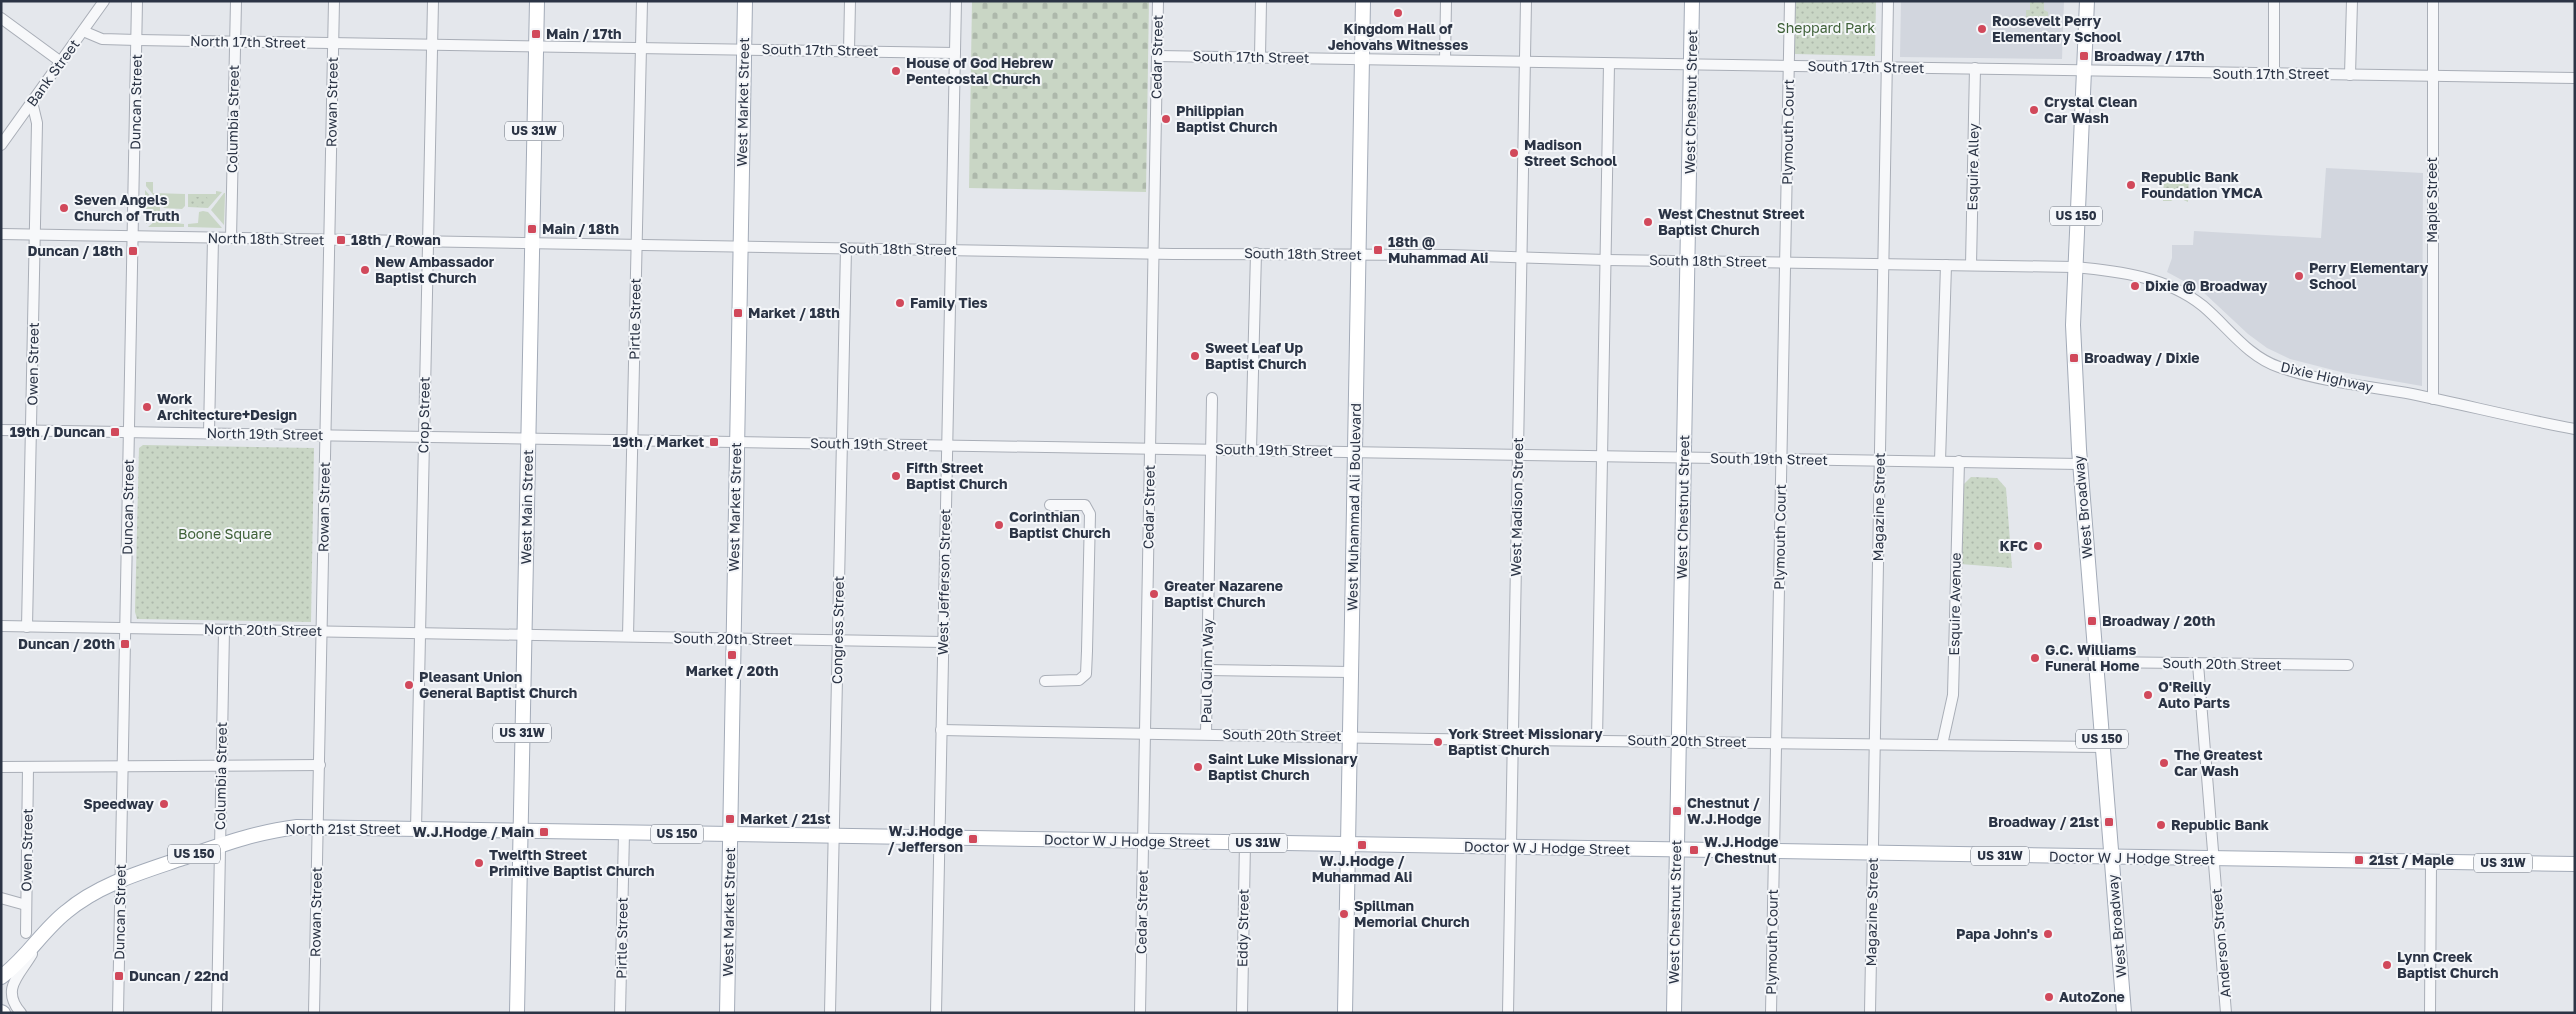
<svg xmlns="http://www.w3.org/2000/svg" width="2576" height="1014" font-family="'Golos Text',sans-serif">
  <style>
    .built { fill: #d2d6de }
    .grass { fill: #c9d6c5 }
    .cemetery { fill: url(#cemetery-stones) }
    .park { fill: url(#park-dots) }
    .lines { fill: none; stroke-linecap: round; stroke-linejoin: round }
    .minor-casing { stroke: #a9aeb7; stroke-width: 12 }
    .major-casing { stroke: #a3abb8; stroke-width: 16 }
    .minor { stroke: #f7f8fa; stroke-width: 10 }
    .major { stroke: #fff; stroke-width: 14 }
    .poi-dot { fill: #d1495b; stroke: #f4f6f9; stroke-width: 2 }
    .labels { text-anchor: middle; stroke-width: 4; stroke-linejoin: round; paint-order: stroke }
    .shield { fill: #f4f6f9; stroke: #676e7b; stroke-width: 1 }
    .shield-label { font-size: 12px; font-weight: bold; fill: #2b3445 }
    .poi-label { font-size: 14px; font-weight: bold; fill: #2b3445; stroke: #f4f6f9; text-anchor: start }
    .park-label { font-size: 14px; fill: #3f6138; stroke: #f4f6f9 }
    .street-label { font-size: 14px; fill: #2b3445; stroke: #f4f6f9 }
  </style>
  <defs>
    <pattern id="cemetery-stones" width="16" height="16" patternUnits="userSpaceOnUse" patternTransform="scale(1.25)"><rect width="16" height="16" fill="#c9d6c5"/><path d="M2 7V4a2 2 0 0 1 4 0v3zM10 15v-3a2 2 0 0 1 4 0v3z" fill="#adb8ab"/></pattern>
    <pattern id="park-dots" width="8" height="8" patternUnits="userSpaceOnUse" patternTransform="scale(1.25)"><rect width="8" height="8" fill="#c9d6c5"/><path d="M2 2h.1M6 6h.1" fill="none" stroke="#adb8ab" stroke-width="1.8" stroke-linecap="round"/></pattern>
  </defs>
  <rect width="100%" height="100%" fill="#e4e7ec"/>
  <!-- built -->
  <g class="built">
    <path d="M1901,1H2064L2062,59L1900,57Z"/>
    <path d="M2326,168L2423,173L2422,386L2341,372L2290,359L2267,348L2248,334L2202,291L2167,272L2172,258V245H2193L2194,231L2321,238Z"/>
  </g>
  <!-- grass -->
  <g class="grass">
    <path d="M146,182H153V193L185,194V206L182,209L164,208L146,186Z"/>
    <path d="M145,190L160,207V212L146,224Z"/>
    <path d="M216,191L222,192L208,208L188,207V194H216Z"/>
    <path d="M224,193H225L224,225L211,210Z"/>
    <path d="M167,211L173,212L174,223L184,224V227H148Z"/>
    <path d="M203,211L208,212L222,228L188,227V224L198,223L199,212Z"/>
  </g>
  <!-- cemetery -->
  <path class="cemetery" d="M972,1H1149L1146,192L969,188Z"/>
  <!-- park -->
  <g class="park">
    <path d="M1795,1H1876L1875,56L1794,54Z"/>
    <path d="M2030,1H2044V10L2048,12V25L2026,26V10H2030Z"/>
    <path d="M2164,173L2189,174L2188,202L2177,197L2171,201H2163Z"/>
    <path d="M190,197H207L208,206L190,207Z"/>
    <path d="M143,445L314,448L311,622L137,619L135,612L139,448Z"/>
    <path d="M1971,477L1997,478L2006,488L2012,568L1960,564L1962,486Z"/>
  </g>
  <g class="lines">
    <defs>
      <g id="minor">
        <path d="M1,18L61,62"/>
        <path d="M83,31L102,39L137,40L955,53"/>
        <path d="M849,51L850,1"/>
        <path d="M1157,56L2575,78"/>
        <path d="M1260,57L1261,1"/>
        <path d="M1445,60L1446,1"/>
        <path d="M2274,74V1"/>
        <path d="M2350,75L2352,1"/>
        <path d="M1,145L104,1"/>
        <path d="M1,234L1173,254L1448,255L1606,260L2074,267C2119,271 2167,277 2203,306C2228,327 2247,356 2279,367C2322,382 2367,386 2412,394C2466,405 2520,419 2575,429"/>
        <path d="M231,238L236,1"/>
        <path d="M1971,265L1975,68"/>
        <path d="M2433,399V1"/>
        <path d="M1,430L2080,464"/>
        <path d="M209,433L213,238"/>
        <path d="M1251,450L1256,253"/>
        <path d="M1940,461L1946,265"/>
        <path d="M1,626L943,642"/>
        <path d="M27,627L37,123L32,102"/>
        <path d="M628,636L642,1"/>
        <path d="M2095,662L2348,665"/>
        <path d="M2198,664L2226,1013"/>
        <path d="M1207,670L1351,672"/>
        <path d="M1045,681L1079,680L1086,674L1087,651L1090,514L1085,505H1050"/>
        <path d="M941,730L1431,739L2102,747"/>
        <path d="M1206,734L1212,398"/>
        <path d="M1597,740L1609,64"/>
        <path d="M1942,745L1953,695L1959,461"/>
        <path d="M1,767L320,765"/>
        <path d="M416,830L433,1"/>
        <path d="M1,898L26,905"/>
        <path d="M26,933L28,767"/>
        <path d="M21,1013C0,989 20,975 32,954"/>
        <path d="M118,1013L137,1"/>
        <path d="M217,1013L224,630"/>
        <path d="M314,1013L334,1"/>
        <path d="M620,1013L624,833"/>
        <path d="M830,1013L846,248"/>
        <path d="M936,1013L956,1"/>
        <path d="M1140,1013L1158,1"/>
        <path d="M1242,1013L1245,842"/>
        <path d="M1508,1013L1526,1"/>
        <path d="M1771,1013L1790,1"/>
        <path d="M1870,1013L1888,1"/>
        <path d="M2430,1013L2431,862"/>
      </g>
      <g id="major">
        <path d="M2087,1L2073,325L2079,449L2124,1013"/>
        <path d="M1,977C26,959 42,931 66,912C99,884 142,872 183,858C221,845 256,832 297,827L2575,864"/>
        <path d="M1,1012L3,1013"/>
        <path d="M517,1013L537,1"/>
        <path d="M727,1013L745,1"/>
        <path d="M1345,1013L1363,1"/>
        <path d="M1674,1013L1692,1"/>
      </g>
    </defs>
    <!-- minor casing -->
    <use href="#minor" class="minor-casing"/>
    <!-- major casing -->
    <use href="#major" class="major-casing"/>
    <!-- minor -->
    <use href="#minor" class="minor"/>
    <!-- major -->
    <use href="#major" class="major"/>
  </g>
  <!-- markers -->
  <g class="poi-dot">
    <circle cx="1398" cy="13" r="5"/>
    <circle cx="1982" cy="29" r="5"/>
    <rect x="531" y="29" width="10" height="10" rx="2.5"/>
    <rect x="2079" y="51" width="10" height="10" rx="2.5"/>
    <circle cx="896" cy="71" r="5"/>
    <circle cx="2034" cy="110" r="5"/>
    <circle cx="1166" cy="119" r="5"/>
    <circle cx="1514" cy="153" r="5"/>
    <circle cx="2131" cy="185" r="5"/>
    <circle cx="64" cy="208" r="5"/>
    <circle cx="1648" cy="222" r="5"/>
    <rect x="527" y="224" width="10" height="10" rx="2.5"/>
    <rect x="336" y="235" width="10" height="10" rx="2.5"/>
    <rect x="1373" y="245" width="10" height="10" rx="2.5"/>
    <rect x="128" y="246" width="10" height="10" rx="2.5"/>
    <circle cx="365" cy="270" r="5"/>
    <circle cx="2299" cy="276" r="5"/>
    <circle cx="2135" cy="286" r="5"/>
    <circle cx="900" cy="303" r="5"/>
    <rect x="733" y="308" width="10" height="10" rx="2.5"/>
    <circle cx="1195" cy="356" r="5"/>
    <rect x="2069" y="353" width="10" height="10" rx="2.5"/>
    <circle cx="147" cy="407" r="5"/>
    <rect x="110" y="427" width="10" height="10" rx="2.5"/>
    <rect x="709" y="437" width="10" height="10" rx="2.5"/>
    <circle cx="896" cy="476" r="5"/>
    <circle cx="999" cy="525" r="5"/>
    <circle cx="2038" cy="546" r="5"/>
    <circle cx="1154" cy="594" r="5"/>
    <rect x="2087" y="616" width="10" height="10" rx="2.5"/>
    <rect x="120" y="639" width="10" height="10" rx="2.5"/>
    <rect x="727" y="650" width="10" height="10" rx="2.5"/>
    <circle cx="2035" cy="658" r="5"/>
    <circle cx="409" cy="685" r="5"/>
    <circle cx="2148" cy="695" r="5"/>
    <circle cx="1438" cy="742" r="5"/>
    <circle cx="2164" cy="763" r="5"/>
    <circle cx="1198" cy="767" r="5"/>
    <circle cx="164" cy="804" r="5"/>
    <rect x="1672" y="806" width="10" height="10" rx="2.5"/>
    <rect x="725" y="814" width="10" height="10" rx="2.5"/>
    <rect x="2104" y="817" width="10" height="10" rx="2.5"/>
    <circle cx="2161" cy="825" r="5"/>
    <rect x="539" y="827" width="10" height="10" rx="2.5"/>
    <rect x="968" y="834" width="10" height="10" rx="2.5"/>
    <rect x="1357" y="840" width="10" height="10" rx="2.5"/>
    <rect x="1689" y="845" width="10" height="10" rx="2.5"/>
    <rect x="2354" y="855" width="10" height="10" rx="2.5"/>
    <circle cx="479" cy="863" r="5"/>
    <circle cx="1344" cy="914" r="5"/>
    <circle cx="2048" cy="934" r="5"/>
    <circle cx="2387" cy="965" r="5"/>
    <rect x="114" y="971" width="10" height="10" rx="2.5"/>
    <circle cx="2049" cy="997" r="5"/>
  </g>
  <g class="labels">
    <!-- shield labels -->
    <g class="shield">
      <rect x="505" y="121.5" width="58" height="19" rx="4"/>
      <rect x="2050" y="206.5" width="52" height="19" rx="4"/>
      <rect x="493" y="723.5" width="58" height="19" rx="4"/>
      <rect x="2076" y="729.5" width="52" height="19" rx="4"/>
      <rect x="651" y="824.5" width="52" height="19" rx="4"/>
      <rect x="1229" y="833.5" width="58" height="19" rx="4"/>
      <rect x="168" y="844.5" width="52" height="19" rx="4"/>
      <rect x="1971" y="846.5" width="58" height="19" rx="4"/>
      <rect x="2474" y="853.5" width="58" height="19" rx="4"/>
    </g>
    <g class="shield-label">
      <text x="534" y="135">US 31W</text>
      <text x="2076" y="220">US 150</text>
      <text x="522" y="737">US 31W</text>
      <text x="2102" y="743">US 150</text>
      <text x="677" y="838">US 150</text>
      <text x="1258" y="847">US 31W</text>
      <text x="194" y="858">US 150</text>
      <text x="2000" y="860">US 31W</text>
      <text x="2503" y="867">US 31W</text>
    </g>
    <!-- poi labels -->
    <g class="poi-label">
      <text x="1992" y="26">Roosevelt Perry<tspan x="1992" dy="16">Elementary School</tspan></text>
      <text x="1398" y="34" text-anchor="middle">Kingdom Hall of<tspan x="1398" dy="16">Jehovahs Witnesses</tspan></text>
      <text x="546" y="39">Main / 17th</text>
      <text x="2094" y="61">Broadway / 17th</text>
      <text x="906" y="68">House of God Hebrew<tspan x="906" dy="16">Pentecostal Church</tspan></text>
      <text x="2044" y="107">Crystal Clean<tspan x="2044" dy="16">Car Wash</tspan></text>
      <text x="1176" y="116">Philippian<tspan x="1176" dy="16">Baptist Church</tspan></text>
      <text x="1524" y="150">Madison<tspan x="1524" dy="16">Street School</tspan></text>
      <text x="2141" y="182">Republic Bank<tspan x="2141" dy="16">Foundation YMCA</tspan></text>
      <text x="74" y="205">Seven Angels<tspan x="74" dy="16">Church of Truth</tspan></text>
      <text x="1658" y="219">West Chestnut Street<tspan x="1658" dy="16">Baptist Church</tspan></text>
      <text x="542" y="234">Main / 18th</text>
      <text x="351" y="245">18th / Rowan</text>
      <text x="1388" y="247">18th @<tspan x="1388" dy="16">Muhammad Ali</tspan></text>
      <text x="123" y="256" text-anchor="end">Duncan / 18th</text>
      <text x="375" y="267">New Ambassador<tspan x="375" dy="16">Baptist Church</tspan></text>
      <text x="2309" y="273">Perry Elementary<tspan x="2309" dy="16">School</tspan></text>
      <text x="2145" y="291">Dixie @ Broadway</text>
      <text x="910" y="308">Family Ties</text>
      <text x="748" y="318">Market / 18th</text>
      <text x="1205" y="353">Sweet Leaf Up<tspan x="1205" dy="16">Baptist Church</tspan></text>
      <text x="2084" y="363">Broadway / Dixie</text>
      <text x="157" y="404">Work<tspan x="157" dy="16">Architecture+Design</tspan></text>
      <text x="105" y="437" text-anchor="end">19th / Duncan</text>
      <text x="704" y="447" text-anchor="end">19th / Market</text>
      <text x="906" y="473">Fifth Street<tspan x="906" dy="16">Baptist Church</tspan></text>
      <text x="1009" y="522">Corinthian<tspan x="1009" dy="16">Baptist Church</tspan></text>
      <text x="2028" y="551" text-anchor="end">KFC</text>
      <text x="1164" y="591">Greater Nazarene<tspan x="1164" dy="16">Baptist Church</tspan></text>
      <text x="2102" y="626">Broadway / 20th</text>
      <text x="115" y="649" text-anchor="end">Duncan / 20th</text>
      <text x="2045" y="655">G.C. Williams<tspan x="2045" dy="16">Funeral Home</tspan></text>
      <text x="732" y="676" text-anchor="middle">Market / 20th</text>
      <text x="419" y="682">Pleasant Union<tspan x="419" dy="16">General Baptist Church</tspan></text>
      <text x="2158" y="692">O'Reilly<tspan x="2158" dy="16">Auto Parts</tspan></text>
      <text x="1448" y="739">York Street Missionary<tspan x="1448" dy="16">Baptist Church</tspan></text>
      <text x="2174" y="760">The Greatest<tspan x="2174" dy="16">Car Wash</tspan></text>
      <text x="1208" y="764">Saint Luke Missionary<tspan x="1208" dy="16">Baptist Church</tspan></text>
      <text x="1687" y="808">Chestnut /<tspan x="1687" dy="16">W.J.Hodge</tspan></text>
      <text x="154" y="809" text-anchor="end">Speedway</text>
      <text x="740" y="824">Market / 21st</text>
      <text x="2099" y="827" text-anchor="end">Broadway / 21st</text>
      <text x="2171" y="830">Republic Bank</text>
      <text x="963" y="836" text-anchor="end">W.J.Hodge<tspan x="963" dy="16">/ Jefferson</tspan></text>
      <text x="534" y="837" text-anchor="end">W.J.Hodge / Main</text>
      <text x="1704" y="847">W.J.Hodge<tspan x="1704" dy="16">/ Chestnut</tspan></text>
      <text x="489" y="860">Twelfth Street<tspan x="489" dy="16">Primitive Baptist Church</tspan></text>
      <text x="2369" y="865">21st / Maple</text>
      <text x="1362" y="866" text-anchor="middle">W.J.Hodge /<tspan x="1362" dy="16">Muhammad Ali</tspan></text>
      <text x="1354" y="911">Spillman<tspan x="1354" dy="16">Memorial Church</tspan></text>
      <text x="2038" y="939" text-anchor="end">Papa John's</text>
      <text x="2397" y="962">Lynn Creek<tspan x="2397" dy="16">Baptist Church</tspan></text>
      <text x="129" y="981">Duncan / 22nd</text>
      <text x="2059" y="1002">AutoZone</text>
    </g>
    <!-- park labels -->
    <g class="park-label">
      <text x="1826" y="33">Sheppard Park</text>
      <text x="225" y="539">Boone Square</text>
    </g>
    <!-- street labels -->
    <g class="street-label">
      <text transform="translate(248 42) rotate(1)" y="5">North 17th Street</text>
      <text transform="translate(820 50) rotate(1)" y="5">South 17th Street</text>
      <text transform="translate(1157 57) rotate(-89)" y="5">Cedar Street</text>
      <text transform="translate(1251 57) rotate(1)" y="5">South 17th Street</text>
      <text transform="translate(1866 67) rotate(1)" y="5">South 17th Street</text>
      <text transform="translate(53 73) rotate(-54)" y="5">Bank Street</text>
      <text x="2271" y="79">South 17th Street</text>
      <text transform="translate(136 102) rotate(-89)" y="5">Duncan Street</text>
      <text transform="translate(332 102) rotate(-89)" y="5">Rowan Street</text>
      <text transform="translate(743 102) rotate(-89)" y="5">West Market Street</text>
      <text transform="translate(1691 102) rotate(-89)" y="5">West Chestnut Street</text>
      <text transform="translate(233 119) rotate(-89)" y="5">Columbia Street</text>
      <text transform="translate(1788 132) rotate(-89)" y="5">Plymouth Court</text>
      <text transform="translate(1973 167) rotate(-89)" y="5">Esquire Alley</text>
      <text transform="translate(2432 200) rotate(-90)" y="5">Maple Street</text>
      <text transform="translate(266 239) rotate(1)" y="5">North 18th Street</text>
      <text transform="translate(898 249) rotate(1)" y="5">South 18th Street</text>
      <text transform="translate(1303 254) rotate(1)" y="5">South 18th Street</text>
      <text transform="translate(1708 261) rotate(1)" y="5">South 18th Street</text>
      <text transform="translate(635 319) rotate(-89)" y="5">Pirtle Street</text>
      <text transform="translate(33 364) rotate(-89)" y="5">Owen Street</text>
      <text transform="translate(2327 377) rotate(13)" y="5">Dixie Highway</text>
      <text transform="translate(424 415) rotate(-89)" y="5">Crop Street</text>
      <text transform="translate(265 434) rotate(1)" y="5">North 19th Street</text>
      <text transform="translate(869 444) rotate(1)" y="5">South 19th Street</text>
      <text transform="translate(1274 450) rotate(1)" y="5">South 19th Street</text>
      <text transform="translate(1769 459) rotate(1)" y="5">South 19th Street</text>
      <text transform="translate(128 507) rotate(-89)" y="5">Duncan Street</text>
      <text transform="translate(324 507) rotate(-89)" y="5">Rowan Street</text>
      <text transform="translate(527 507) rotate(-89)" y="5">West Main Street</text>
      <text transform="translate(735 507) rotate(-89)" y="5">West Market Street</text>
      <text transform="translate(1149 507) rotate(-89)" y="5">Cedar Street</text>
      <text transform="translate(1354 507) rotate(-89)" y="5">West Muhammad Ali Boulevard</text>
      <text transform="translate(1517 507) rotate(-89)" y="5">West Madison Street</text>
      <text transform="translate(1683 507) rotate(-89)" y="5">West Chestnut Street</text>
      <text transform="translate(1879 507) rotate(-89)" y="5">Magazine Street</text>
      <text transform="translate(2083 507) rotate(-95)" y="5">West Broadway</text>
      <text transform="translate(1780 537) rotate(-89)" y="5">Plymouth Court</text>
      <text transform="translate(944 582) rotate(-89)" y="5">West Jefferson Street</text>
      <text transform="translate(1955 604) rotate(-89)" y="5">Esquire Avenue</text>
      <text transform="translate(263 630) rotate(1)" y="5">North 20th Street</text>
      <text transform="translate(838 630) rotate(-89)" y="5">Congress Street</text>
      <text transform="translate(733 639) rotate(1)" y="5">South 20th Street</text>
      <text transform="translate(2222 664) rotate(1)" y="5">South 20th Street</text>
      <text transform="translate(1207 671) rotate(-89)" y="5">Paul Quinn Way</text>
      <text transform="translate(1282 735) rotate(1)" y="5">South 20th Street</text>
      <text transform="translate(1687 741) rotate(1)" y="5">South 20th Street</text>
      <text transform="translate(221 776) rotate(-89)" y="5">Columbia Street</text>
      <text x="343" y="834">North 21st Street</text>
      <text transform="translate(1127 841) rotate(1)" y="5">Doctor W J Hodge Street</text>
      <text transform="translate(1547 848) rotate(1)" y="5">Doctor W J Hodge Street</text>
      <text transform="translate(27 850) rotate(-89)" y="5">Owen Street</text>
      <text transform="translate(2132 858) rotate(1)" y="5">Doctor W J Hodge Street</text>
      <text transform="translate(120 912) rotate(-89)" y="5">Duncan Street</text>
      <text transform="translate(316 912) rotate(-89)" y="5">Rowan Street</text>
      <text transform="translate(729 912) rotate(-89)" y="5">West Market Street</text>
      <text transform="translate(1142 912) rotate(-89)" y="5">Cedar Street</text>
      <text transform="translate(1675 912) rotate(-89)" y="5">West Chestnut Street</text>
      <text transform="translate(1872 912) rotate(-89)" y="5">Magazine Street</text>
      <text transform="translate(2117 926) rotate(-95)" y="5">West Broadway</text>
      <text transform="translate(1243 928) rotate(-89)" y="5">Eddy Street</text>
      <text transform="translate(622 938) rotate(-89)" y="5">Pirtle Street</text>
      <text transform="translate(1772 942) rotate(-89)" y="5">Plymouth Court</text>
      <text transform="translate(2221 943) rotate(-95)" y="5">Anderson Street</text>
    </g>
  </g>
  <!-- border -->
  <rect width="2576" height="1014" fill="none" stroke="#2b3445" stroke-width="5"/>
</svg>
